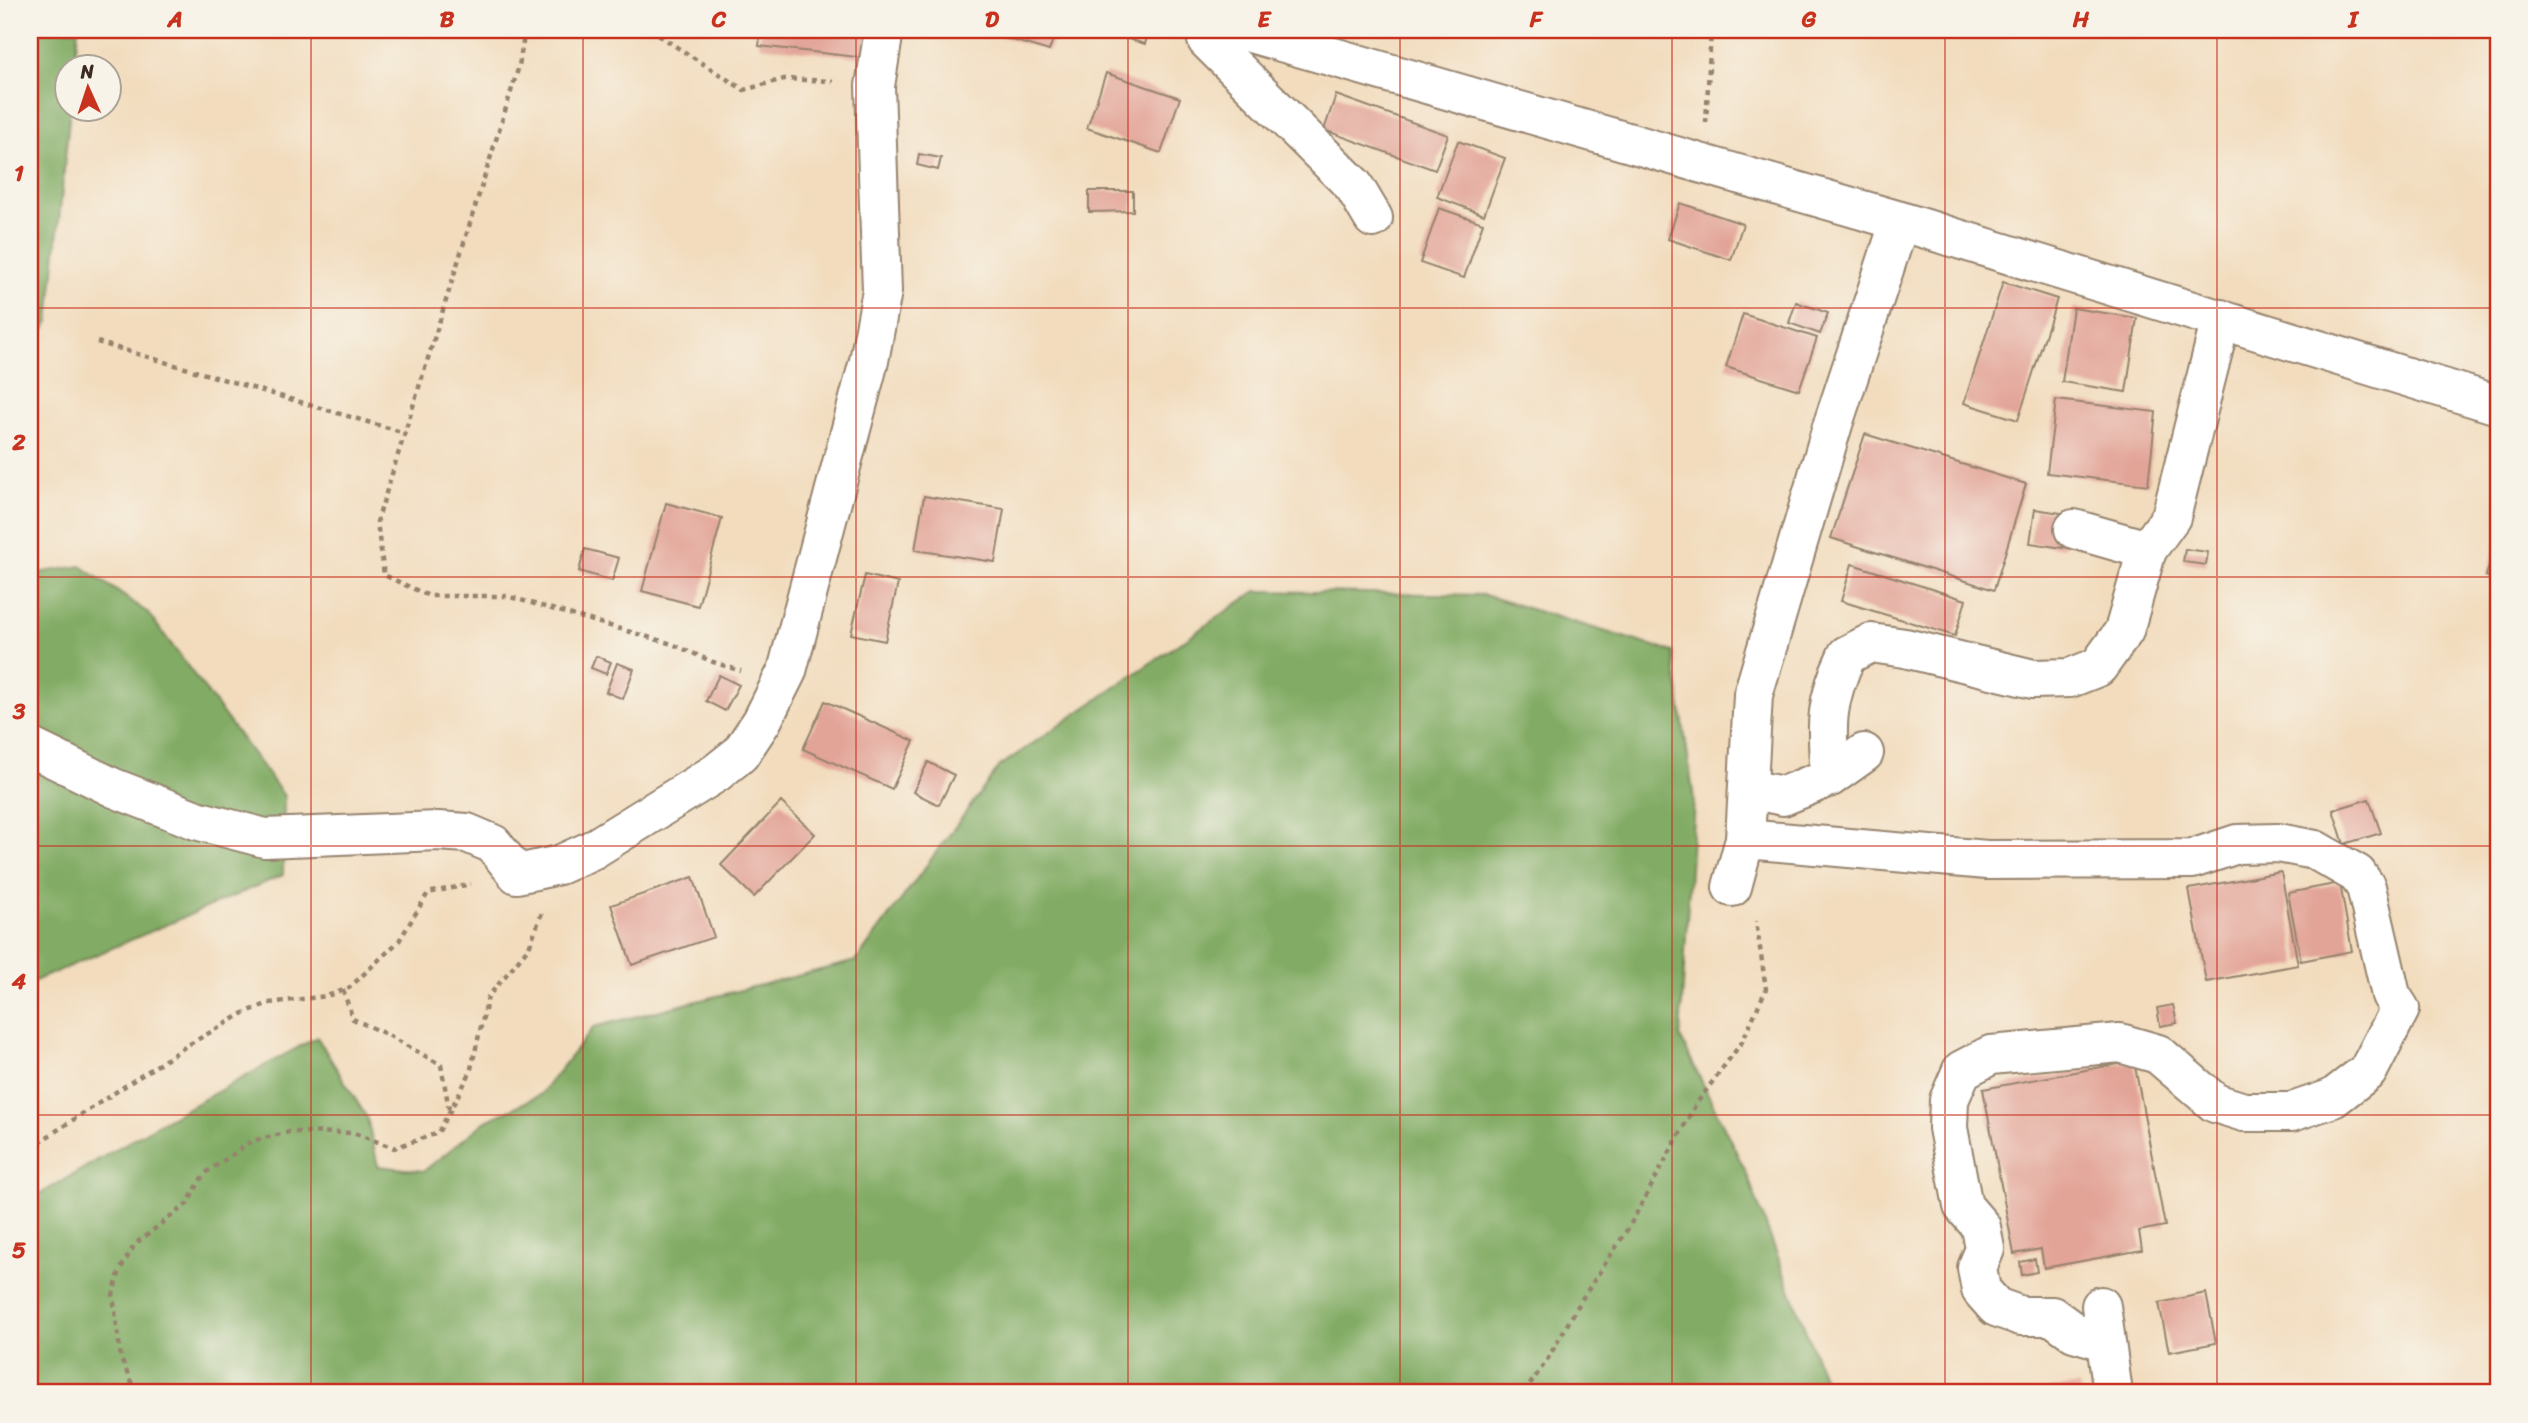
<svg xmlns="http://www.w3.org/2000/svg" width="2528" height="1423" font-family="Sriracha,sans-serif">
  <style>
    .forest { fill: #82ac65; stroke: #5e6b42; stroke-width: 2 }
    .building { fill: #e3a498 }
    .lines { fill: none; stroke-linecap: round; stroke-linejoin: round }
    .minor-casing { stroke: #96836e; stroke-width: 42 }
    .path { stroke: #96836e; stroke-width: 4.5; stroke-dasharray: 5 5; stroke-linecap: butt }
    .minor { stroke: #fff; stroke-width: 38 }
    .grid { fill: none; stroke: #c8321e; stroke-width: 2; stroke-opacity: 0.55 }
    .neatline { fill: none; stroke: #c8321e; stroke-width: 2.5 }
    .grid-label { font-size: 23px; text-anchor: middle; font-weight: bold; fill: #c8321e }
  </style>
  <rect width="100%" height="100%" fill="#f7f3e8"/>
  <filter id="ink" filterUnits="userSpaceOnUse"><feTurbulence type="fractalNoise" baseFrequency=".0143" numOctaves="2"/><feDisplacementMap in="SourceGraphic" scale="14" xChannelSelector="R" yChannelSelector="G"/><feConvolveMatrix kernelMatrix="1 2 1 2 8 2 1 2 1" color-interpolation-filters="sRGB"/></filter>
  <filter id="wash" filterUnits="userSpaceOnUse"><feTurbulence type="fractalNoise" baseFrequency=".00686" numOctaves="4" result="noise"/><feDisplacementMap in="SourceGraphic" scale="28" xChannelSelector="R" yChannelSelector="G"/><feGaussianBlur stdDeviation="1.57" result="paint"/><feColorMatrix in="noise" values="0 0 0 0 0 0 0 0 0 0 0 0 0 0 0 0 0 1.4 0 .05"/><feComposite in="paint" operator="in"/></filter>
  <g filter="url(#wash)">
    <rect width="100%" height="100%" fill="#f2dcbd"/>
    <!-- forest -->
    <g class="forest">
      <path d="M30,30H78L74,66H66V108L70,109L49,321L30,357Z"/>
      <path d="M81,566L148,613L284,796L283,875L30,983V574Z"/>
      <path d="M1256,591L1484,595L1673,652L1694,800L1680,1037L1746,1172L1829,1393H30V1200L162,1122L317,1037L367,1118L378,1166L424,1171L486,1121L540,1095L594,1027L856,961L1000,766Z"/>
    </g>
    <g id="blocks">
      <!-- building -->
      <g class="building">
        <path d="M761,30H869L866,58L759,46Z"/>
        <path d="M979,30H1056L1049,51Z"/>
        <path d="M1109,30H1149L1145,44L1108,33Z"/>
        <path d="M1106,73L1180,98L1161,153L1087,128Z"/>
        <path d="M1336,95L1448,135L1435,170L1324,130Z"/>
        <path d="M1458,141L1505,158L1484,215L1437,197Z"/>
        <path d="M919,154L941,158L938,170L917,165Z"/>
        <path d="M1089,191H1133V211L1089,212Z"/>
        <path d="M1680,203L1743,224L1731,260L1668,239Z"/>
        <path d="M1439,208L1483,223L1464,278L1420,263Z"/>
        <path d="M2003,282L2057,299L2018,420L1964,403Z"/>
        <path d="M1796,302L1828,313L1820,334L1789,323Z"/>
        <path d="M2073,308L2137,318L2126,392L2062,382Z"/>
        <path d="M1743,314L1817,338L1799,390L1726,367Z"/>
        <path d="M2056,400L2156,412L2148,485L2047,473Z"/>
        <path d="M1865,434L2026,484L1994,590L1831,538Z"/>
        <path d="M924,496L1004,509L995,562L915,550Z"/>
        <path d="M666,503L722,518L698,606L642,591Z"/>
        <path d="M2035,509L2068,514L2063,548L2030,543Z"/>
        <path d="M2498,535V580L2486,576Z"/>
        <path d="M585,549L619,558L612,581L579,571Z"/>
        <path d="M2185,549L2208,552L2206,565L2183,562Z"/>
        <path d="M1852,564L1966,600L1955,636L1841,601Z"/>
        <path d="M865,575L898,583L885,641L851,634Z"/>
        <path d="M596,656L611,662L606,674L591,668Z"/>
        <path d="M617,663L634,669L623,699L606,692Z"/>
        <path d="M719,675L739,685L725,711L706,701Z"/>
        <path d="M825,701L914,741L892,789L803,749Z"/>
        <path d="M928,762L954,775L939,805L913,792Z"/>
        <path d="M2369,799L2381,833L2344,844L2333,810Z"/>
        <path d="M781,802L815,834L754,897L721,865Z"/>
        <path d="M2281,872L2298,965L2206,982L2189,889Z"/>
        <path d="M693,877L714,937L632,965L611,905Z"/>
        <path d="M2340,883L2352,951L2301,961L2288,893Z"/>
        <path d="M2173,1005L2177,1023L2160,1026L2157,1008Z"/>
        <path d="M2134,1061L2165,1226L2139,1231L2142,1250L2044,1268L2041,1249L2014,1254L1983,1089Z"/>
        <path d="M2035,1259L2037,1272L2022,1275L2020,1262Z"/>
        <path d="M2206,1293L2216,1343L2169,1352L2159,1303Z"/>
        <path d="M2079,1385L2081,1393H2050L2049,1389Z"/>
      </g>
    </g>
  </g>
  <g filter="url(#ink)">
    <use href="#blocks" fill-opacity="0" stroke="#96836e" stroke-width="2"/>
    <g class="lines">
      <defs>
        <g id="minor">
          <path d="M1206,30L1207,40L1354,186L1373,218"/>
          <path d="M1240,30L1900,221L2498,405"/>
          <path d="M2074,529L2147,550L2171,517L2221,319"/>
          <path d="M30,747L114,788L196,820L265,838L438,831L467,833L493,844L517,874L559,865L592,850L716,773L740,754L762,721L787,671L869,361L882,291L875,86L884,30"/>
          <path d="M1830,777C1826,726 1825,701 1847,655L1871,643L1905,648L2033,679L2070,678L2098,667L2124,631L2147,550"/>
          <path d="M1749,789L1783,796L1830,777L1864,753"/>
          <path d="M1745,839L1987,860L2192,859L2237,844L2278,843L2315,850L2357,874L2366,887L2391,995L2400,1009L2368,1071L2333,1098L2292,1112H2244L2215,1103L2158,1054L2120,1043L1991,1055L1962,1070L1949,1100L1948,1128L1963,1206L1981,1227L1985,1249L1977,1268L1981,1290L1996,1307L2021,1316H2052L2074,1332L2105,1341"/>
          <path d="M1732,887L1745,839L1753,695L1833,424L1900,221"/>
          <path d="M2101,1306L2113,1393"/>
        </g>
      </defs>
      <!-- minor casing -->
      <use href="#minor" class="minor-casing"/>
      <!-- path -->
      <g class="path">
        <path d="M525,30L519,66L377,522L384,575L429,596H507L672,644L713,662L741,671"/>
        <path d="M650,30L744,90L784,79L833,81"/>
        <path d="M1706,123L1711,30"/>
        <path d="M97,342L405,433"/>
        <path d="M343,990L353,1019L388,1035L441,1065L449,1109"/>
        <path d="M30,1148L188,1045L244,1013L269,1003L327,996L349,988L399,941L428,893L471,884"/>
        <path d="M136,1393L121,1359L113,1295L120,1270L135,1244L187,1204L204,1174L252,1141L289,1132L354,1133L394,1148L438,1133L470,1073L488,997L529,947L543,910"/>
        <path d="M1524,1393L1547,1360L1582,1299L1629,1227L1696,1104L1742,1042L1766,989L1756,921"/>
      </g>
      <!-- minor -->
      <use href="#minor" class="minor"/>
    </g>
  </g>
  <!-- grid -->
  <path class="grid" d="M311,30V1393M583,30V1393M856,30V1393M1128,30V1393M1400,30V1393M1672,30V1393M1945,30V1393M2217,30V1393M30,308H2498M30,577H2498M30,846H2498M30,1115H2498"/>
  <!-- margin -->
  <rect width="2528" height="1423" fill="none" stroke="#f7f3e8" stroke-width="77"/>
  <!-- north arrow -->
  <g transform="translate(88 88) rotate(357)"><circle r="33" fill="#f7f3e8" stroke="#aca397" stroke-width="2"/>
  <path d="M0-5L12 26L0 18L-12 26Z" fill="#c8321e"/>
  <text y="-10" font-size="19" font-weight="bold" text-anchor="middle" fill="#3b2a1e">N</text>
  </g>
  <rect x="38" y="38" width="2452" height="1346" class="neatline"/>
  <g class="grid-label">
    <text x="175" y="27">A</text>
    <text x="447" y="27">B</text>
    <text x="719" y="27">C</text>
    <text x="992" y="27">D</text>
    <text x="1264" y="27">E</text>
    <text x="1536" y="27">F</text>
    <text x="1809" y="27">G</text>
    <text x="2081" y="27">H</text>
    <text x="2353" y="27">I</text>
    <text x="19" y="181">1</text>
    <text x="19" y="450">2</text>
    <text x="19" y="719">3</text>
    <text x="19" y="989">4</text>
    <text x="19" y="1258">5</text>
  </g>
</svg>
